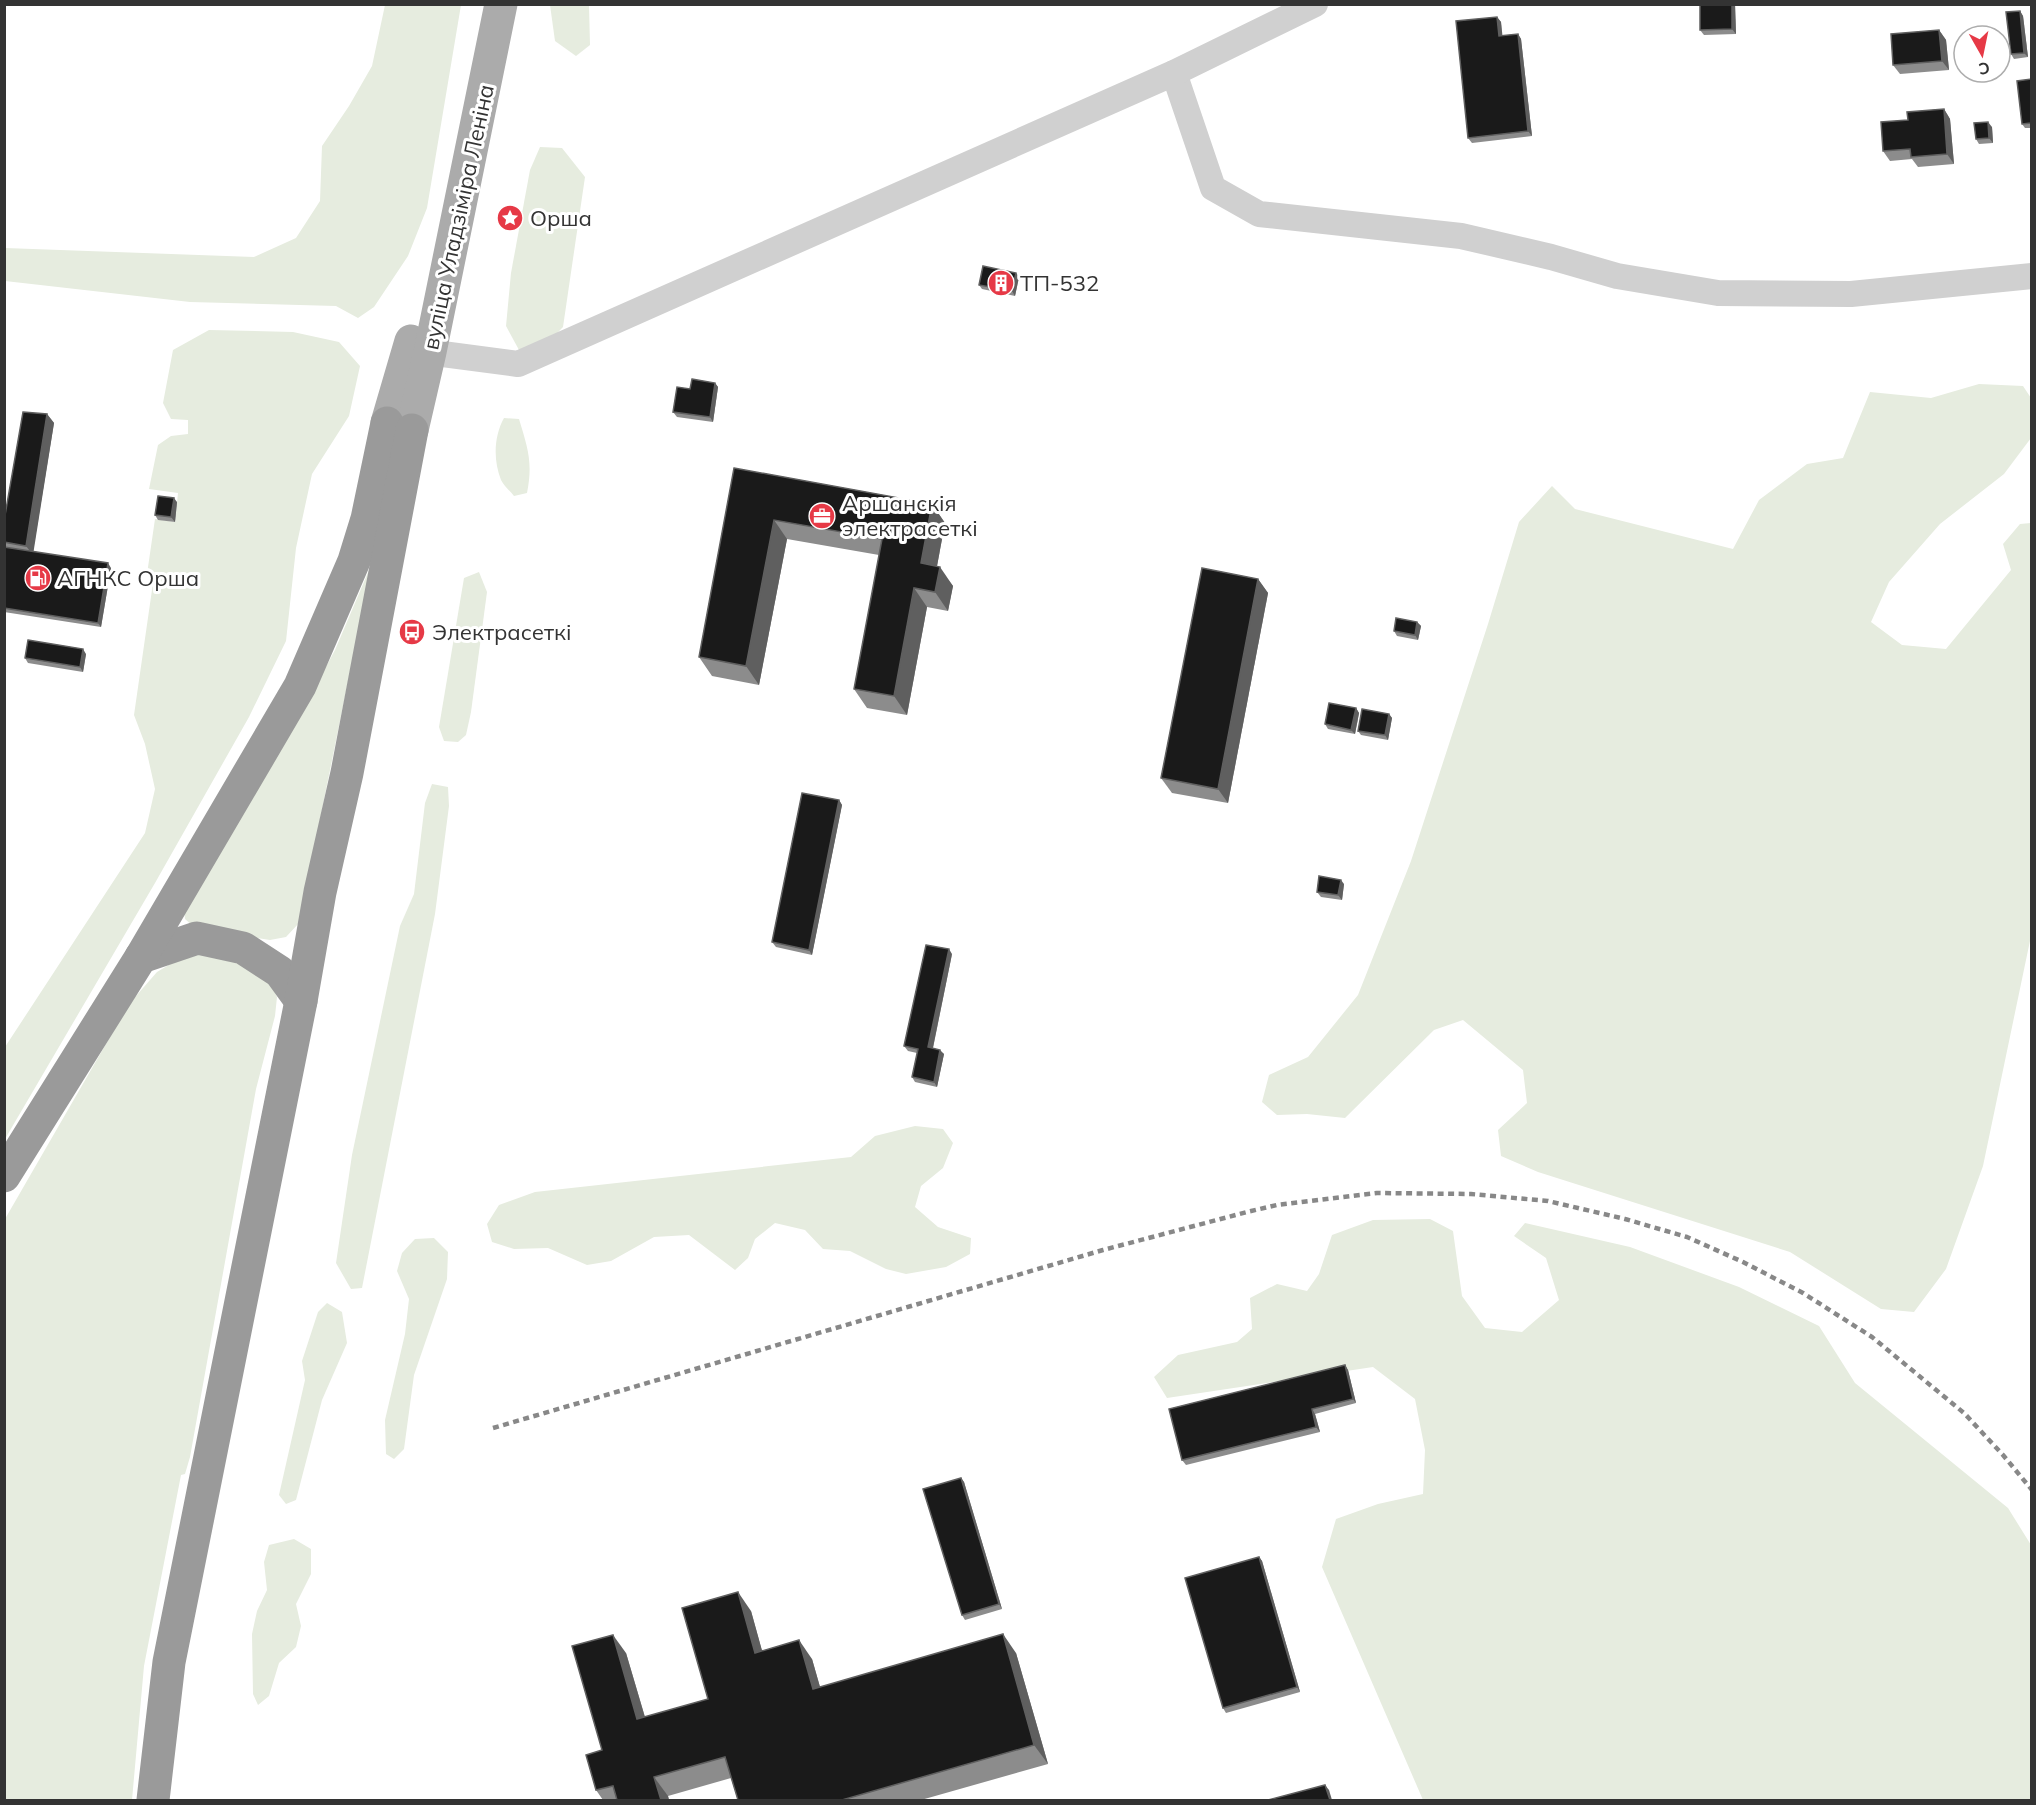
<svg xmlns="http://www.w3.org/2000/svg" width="2036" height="1805" font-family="Mulish,sans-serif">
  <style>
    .green { fill: #e6ecdf }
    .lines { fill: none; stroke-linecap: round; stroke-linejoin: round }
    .street { stroke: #d0d0d0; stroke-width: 26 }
    .primary { stroke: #ababab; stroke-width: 33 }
    .highway { stroke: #9a9a9a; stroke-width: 33 }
    .rail { stroke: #888; stroke-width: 4.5; stroke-dasharray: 6 4.5; stroke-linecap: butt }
    .wall { fill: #8c8c8c }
    .shaded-wall { fill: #5f5f5f }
    .building { fill: #1a1a1a; stroke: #5f5f5f; stroke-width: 1.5 }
    .labels { text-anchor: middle; stroke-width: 6; stroke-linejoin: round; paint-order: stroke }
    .street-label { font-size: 22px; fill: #333; stroke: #fff }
    .poi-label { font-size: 22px; fill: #333; stroke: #fff; text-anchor: start }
  </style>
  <rect width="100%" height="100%" fill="#fff"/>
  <!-- green -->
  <g class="green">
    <path d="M385,5H461L427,208L408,256L374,307L358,318L336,306L190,302L5,281V248L254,257L296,238L320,201L322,146L349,106L372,66Z"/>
    <path d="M550,5H589L590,45L576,56L555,41Z"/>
    <path d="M540,147L562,148L585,177L563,327L542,349L519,350L506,326L511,273L530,170Z"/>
    <path d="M209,330L293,332L339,342L360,366L349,416L312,474L296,548L286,641L249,717L155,883L5,1139V1047L145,833L155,789L145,744L134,715L154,576L147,574L155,519L175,522L178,493L149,489L158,445L171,436L188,434V420L171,419L163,403L173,350Z"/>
    <path d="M1979,384L2023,386L2031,398V438L2004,474L1940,524L1889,582L1871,622L1902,645L1946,649L2011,570L2003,544L2020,524L2031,523V936L1983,1166L1946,1269L1914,1312L1881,1309L1790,1252L1538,1172L1501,1156L1498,1130L1527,1103L1523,1070L1463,1020L1434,1030L1345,1118L1307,1114L1277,1115L1262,1102L1269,1075L1308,1057L1358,995L1411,861L1488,624L1519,522L1552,486L1575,509L1733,549L1759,500L1807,464L1843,458L1870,392L1931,398Z"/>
    <path d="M504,418L519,419C528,449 533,462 527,493L514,496C510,491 504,486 501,480C493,460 494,436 504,418Z"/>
    <path d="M372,563L299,923L286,937L270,940L195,928L185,919L184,911L300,715L335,650Z"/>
    <path d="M479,572L487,592L471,712L466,735L458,742L444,741L439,727L464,578Z"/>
    <path d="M432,784L448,787L449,806L435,914L362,1288L351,1289L336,1263L352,1155L400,926L414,894L425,803Z"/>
    <path d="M226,953L268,977L277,997L275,1016L256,1089L190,1457L185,1474L181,1475L144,1666L132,1800H5V1219L129,1004L157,972L187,954Z"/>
    <path d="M915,1126L943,1129L953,1143L943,1168L921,1186L915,1207L938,1227L971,1238L970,1254L946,1267L906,1274L886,1269L850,1251L823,1249L805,1230L775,1223L755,1239L748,1258L735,1270L689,1235L654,1237L611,1261L587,1265L548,1248L514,1249L492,1242L487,1224L499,1205L535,1192L851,1157L875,1136Z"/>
    <path d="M1430,1219L1453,1231L1462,1296L1485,1328L1522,1332L1559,1300L1546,1258L1514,1236L1525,1223L1630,1247L1739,1287L1819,1326L1855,1383L2008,1508L2031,1545V1800H1423L1322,1567L1336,1519L1378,1504L1423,1494L1425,1450L1415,1399L1373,1367L1167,1398L1154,1377L1178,1355L1237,1342L1252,1329L1250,1298L1277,1284L1307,1291L1319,1274L1332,1235L1373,1220Z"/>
    <path d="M434,1238L448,1252L447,1279L414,1375L404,1449L394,1459L386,1454L385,1420L405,1334L409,1299L397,1271L402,1253L415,1239Z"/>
    <path d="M327,1303L342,1312L347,1343L322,1400L296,1500L286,1504L279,1495L305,1380L302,1361L318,1312Z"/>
    <path d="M294,1539L311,1549V1574L296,1604L301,1626L296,1647L279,1663L269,1696L258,1705L253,1694L252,1634L257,1611L267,1590L264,1562L269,1545Z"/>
  </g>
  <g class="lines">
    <!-- street -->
    <g class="street">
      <path d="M1174,73L1213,188L1259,214L1461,236L1551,257L1617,276L1718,293L1851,294L2032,276"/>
      <path d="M412,350L518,364L1174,73L1315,4"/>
    </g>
    <!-- primary -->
    <g class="primary">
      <path d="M387,423L411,341"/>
      <path d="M412,430L430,352L501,4"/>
    </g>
    <!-- highway -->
    <g class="highway">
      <path d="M141,957L197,938L243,948L280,972L301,1001"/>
      <path d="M4,1176L141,957L300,686L354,561L367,519L387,423"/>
      <path d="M153,1800L169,1662L301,1001L320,892L347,773L412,430"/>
    </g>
    <!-- rail -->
    <path class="rail" d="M493,1428L1103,1250L1247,1212L1277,1205L1377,1193L1471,1194L1548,1201L1625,1219L1687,1237L1743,1262L1803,1293L1872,1337L1964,1413L2003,1455L2032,1490"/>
  </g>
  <!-- wall -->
  <g class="wall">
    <path d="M1735,4L1736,34L1704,35L1700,30Z"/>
    <path d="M2020,11L2023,16L2028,57L2014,59L2011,54Z"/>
    <path d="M1497,17L1501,22L1502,36L1518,34L1521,39L1532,136L1472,143L1468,138Z"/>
    <path d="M1939,30L1946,40L1949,70L1900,74L1893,65Z"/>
    <path d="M2031,79V128H2025L2022,124Z"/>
    <path d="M1944,109L1950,119L1954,164L1918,167L1912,159L1890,161L1883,151L1908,120Z"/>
    <path d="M1992,127L1993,143L1979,144L1976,139Z"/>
    <path d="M1016,273L1019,277L1015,296L982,289L979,285Z"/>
    <path d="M715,383L718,387L713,422L677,417L673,412L690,389Z"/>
    <path d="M47,414L54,423L33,551L111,568L101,627L4,612V521Z"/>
    <path d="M734,468L932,504L945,523L937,566L953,586L948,611L927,607L907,715L867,708L854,689L879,555L787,539L759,685L712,676L699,657Z"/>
    <path d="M177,502L175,522L158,520L155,515Z"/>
    <path d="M1258,579L1268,593L1228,803L1172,793L1161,778Z"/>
    <path d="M1417,622L1421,626L1418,640L1397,636L1394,631Z"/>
    <path d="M86,654L83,672L28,663L25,658Z"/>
    <path d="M1356,708L1359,713L1355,734L1328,729L1325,724Z"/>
    <path d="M1389,714L1392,718L1388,740L1361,735L1358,731Z"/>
    <path d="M839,800L842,805L812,955L776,947L772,942Z"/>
    <path d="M1344,884L1342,900L1321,897L1317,892Z"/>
    <path d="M952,954L933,1048L944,1054L937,1087L915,1082L912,1077L917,1053L908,1051L904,1046Z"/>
    <path d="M1345,1365L1348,1370L1356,1403L1315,1414L1320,1432L1186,1465L1182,1460Z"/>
    <path d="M961,1478L964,1482L1002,1609L965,1620L962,1615Z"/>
    <path d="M1259,1557L1262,1561L1300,1692L1226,1713L1223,1708Z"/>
    <path d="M751,1611L762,1651L812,1659L820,1687L1016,1653L1048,1764L921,1800H738L731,1778L668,1796L669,1800H603L596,1790L602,1750L626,1653L645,1717L708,1699Z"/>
  </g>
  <!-- shaded-wall -->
  <g class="shaded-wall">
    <path d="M1732,4H1735L1736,34L1732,29Z"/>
    <path d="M2020,11L2023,16L2028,57L2024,53Z"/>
    <path d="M1497,17L1501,22L1503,41L1499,36Z"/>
    <path d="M1939,30L1946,40L1949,70L1942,61Z"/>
    <path d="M1518,34L1521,39L1532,136L1528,131Z"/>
    <path d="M1944,109L1950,119L1954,164L1947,154Z"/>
    <path d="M1988,122L1992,127L1993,143L1989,138Z"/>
    <path d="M1016,273L1019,277L1015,296L1012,291Z"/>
    <path d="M715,383L718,387L713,422L710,417Z"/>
    <path d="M47,414L54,423L33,555L26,546Z"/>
    <path d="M174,498L177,502L175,522L171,517Z"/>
    <path d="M932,504L945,523L934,582L921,563Z"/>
    <path d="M774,520L787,539L759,685L746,666Z"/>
    <path d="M108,563L111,568L101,627L98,623Z"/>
    <path d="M940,567L953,586L948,611L935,592Z"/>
    <path d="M1258,579L1268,593L1228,803L1218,789Z"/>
    <path d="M914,588L927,607L907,715L894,696Z"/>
    <path d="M1417,622L1421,626L1418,640L1415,635Z"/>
    <path d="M83,649L86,654L83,672L80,667Z"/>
    <path d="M1356,708L1359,713L1355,734L1351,730Z"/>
    <path d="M1389,714L1392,718L1388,740L1385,735Z"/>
    <path d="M839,800L842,805L812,955L809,950Z"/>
    <path d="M1341,880L1344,884L1342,900L1338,895Z"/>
    <path d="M949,949L952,954L932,1052L928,1047Z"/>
    <path d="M940,1050L944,1054L937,1087L934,1082Z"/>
    <path d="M1345,1365L1348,1370L1356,1403L1353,1399Z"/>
    <path d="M1312,1409L1315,1414L1320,1432L1316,1427Z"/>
    <path d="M961,1478L964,1482L1002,1609L999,1604Z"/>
    <path d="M1259,1557L1262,1561L1300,1692L1297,1687Z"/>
    <path d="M738,1592L751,1611L768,1672L755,1653Z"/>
    <path d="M1003,1634L1016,1653L1048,1764L1034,1745Z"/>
    <path d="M613,1635L626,1653L651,1738L637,1719Z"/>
    <path d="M799,1640L812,1659L826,1708L813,1689Z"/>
    <path d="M654,1777L668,1796L669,1800H661Z"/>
    <path d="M1325,1785L1329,1790L1332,1800H1330Z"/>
  </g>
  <!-- building -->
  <g class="building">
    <path d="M1700,4H1732V29L1700,30Z"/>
    <path d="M2020,11L2024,53L2011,54L2006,12Z"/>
    <path d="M1497,17L1499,36L1518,34L1528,131L1468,138L1456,21Z"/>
    <path d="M1939,30L1942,61L1893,65L1891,34Z"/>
    <path d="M2031,79V123L2022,124L2017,81Z"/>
    <path d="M1944,109L1947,154L1911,157L1910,149L1883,151L1881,122L1908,120L1907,112Z"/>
    <path d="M1988,122L1989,138L1976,139L1974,123Z"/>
    <path d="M983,266L1016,273L1012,291L979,285Z"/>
    <path d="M692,379L715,383L710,417L673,412L677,387L690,389Z"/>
    <path d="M23,412L47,414L26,546L4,542V521Z"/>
    <path d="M734,468L932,504L921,563L940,567L935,592L914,588L894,696L854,689L882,539L774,520L746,666L699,657Z"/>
    <path d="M158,496L174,498L171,517L155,515Z"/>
    <path d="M4,547L108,563L98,623L4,608Z"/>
    <path d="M1202,568L1258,579L1218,789L1161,778Z"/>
    <path d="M1396,618L1417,622L1415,635L1394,631Z"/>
    <path d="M28,640L83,649L80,667L25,658Z"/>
    <path d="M1329,703L1356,708L1351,730L1325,724Z"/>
    <path d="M1362,709L1389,714L1385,735L1358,731Z"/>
    <path d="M802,793L839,800L809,950L772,942Z"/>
    <path d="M1319,876L1341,880L1338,895L1317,892Z"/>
    <path d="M926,945L949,949L928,1047L940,1050L934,1082L912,1077L918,1049L904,1046Z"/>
    <path d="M1345,1365L1353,1399L1312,1409L1316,1427L1182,1460L1169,1409Z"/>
    <path d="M961,1478L999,1604L962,1615L923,1489Z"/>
    <path d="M1259,1557L1297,1687L1223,1708L1185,1578Z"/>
    <path d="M738,1592L755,1653L799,1640L813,1689L1003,1634L1034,1745L842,1800H738L725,1757L654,1777L661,1800H617L613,1786L596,1790L586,1755L602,1750L572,1646L613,1635L637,1719L708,1699L682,1608Z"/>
    <path d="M1325,1785L1330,1800H1268Z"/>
  </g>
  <!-- icons -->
  <defs>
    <symbol id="sight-disc" viewBox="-11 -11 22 22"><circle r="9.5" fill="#e63946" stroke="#fff"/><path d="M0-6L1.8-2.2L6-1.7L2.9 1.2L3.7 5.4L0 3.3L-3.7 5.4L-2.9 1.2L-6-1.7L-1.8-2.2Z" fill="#fff"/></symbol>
    <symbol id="building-disc" viewBox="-11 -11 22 22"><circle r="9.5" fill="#e63946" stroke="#fff"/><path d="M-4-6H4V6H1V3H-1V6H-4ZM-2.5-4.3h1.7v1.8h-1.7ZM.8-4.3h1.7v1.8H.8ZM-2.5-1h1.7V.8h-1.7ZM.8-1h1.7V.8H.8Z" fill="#fff"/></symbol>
    <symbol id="office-disc" viewBox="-11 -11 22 22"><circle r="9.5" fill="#e63946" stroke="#fff"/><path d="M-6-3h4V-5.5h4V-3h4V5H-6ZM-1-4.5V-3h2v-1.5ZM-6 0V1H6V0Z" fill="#fff"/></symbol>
    <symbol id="fuel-disc" viewBox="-11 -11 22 22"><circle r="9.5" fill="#e63946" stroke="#fff"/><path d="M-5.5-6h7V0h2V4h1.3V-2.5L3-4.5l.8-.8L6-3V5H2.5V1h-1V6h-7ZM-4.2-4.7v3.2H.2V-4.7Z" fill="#fff"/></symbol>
    <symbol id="bus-disc" viewBox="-11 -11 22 22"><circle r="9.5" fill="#e63946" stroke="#fff"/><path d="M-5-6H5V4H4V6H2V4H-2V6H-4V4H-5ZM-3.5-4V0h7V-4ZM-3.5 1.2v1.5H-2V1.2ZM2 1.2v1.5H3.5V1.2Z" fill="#fff"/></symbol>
  </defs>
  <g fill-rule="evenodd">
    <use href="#sight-disc" x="495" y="203" width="30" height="30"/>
    <use href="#building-disc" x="986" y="268" width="30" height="30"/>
    <use href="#office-disc" x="807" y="501" width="30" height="30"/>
    <use href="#fuel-disc" x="23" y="563" width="30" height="30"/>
    <use href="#bus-disc" x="397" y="617" width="30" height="30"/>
  </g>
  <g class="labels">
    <!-- street labels -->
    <g class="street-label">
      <text transform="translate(458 217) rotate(-78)" y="8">вуліца Уладзіміра Леніна</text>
    </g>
    <!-- poi labels -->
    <g class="poi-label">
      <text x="530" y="226">Орша</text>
      <text x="1020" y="291">ТП-532</text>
      <text x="842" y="511">Аршанскія<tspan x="842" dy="25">электрасеткі</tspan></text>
      <text x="57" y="586">АГНКС Орша</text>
      <text x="432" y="640">Электрасеткі</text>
    </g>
  </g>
  <!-- border -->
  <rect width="2036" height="1805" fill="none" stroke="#333333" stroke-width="12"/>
  <!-- north arrow -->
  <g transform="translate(1982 54) rotate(171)"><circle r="28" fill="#ffffff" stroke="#adadad" stroke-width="1.5"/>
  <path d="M0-4.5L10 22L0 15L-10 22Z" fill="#e63946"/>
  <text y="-9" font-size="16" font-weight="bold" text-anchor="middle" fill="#333333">С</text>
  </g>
</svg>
